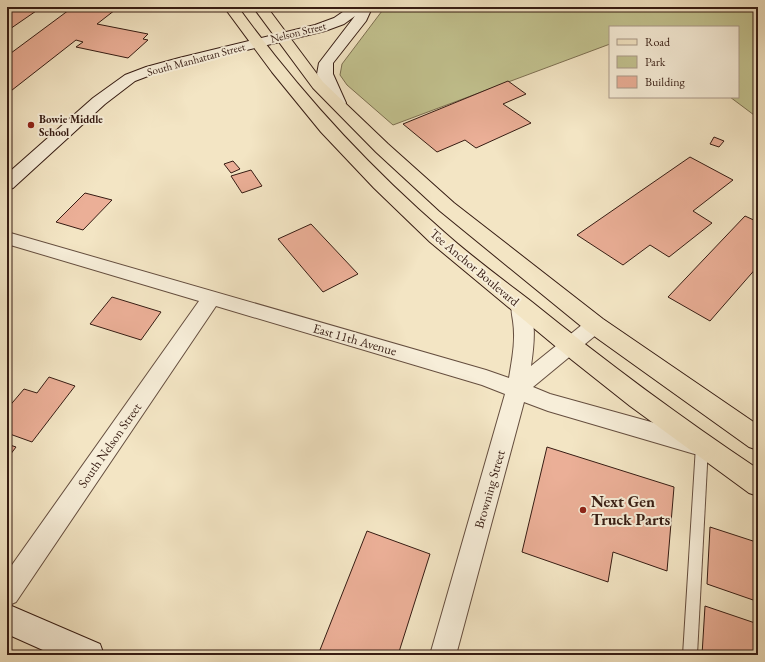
<svg xmlns="http://www.w3.org/2000/svg" width="765" height="662" font-family="'EB Garamond',serif">
  <style>
    .green { fill: #c2c28f; stroke: #7c6f51 }
    .building { fill: #ebaf97; stroke: #361c13 }
    .lines { fill: none; stroke-linecap: round; stroke-linejoin: round }
    .lane-casing { stroke: #654e3f; stroke-width: 2 }
    .street-casing { stroke: #654e3f; stroke-width: 2 }
    .secondary-casing { stroke: #361c13; stroke-width: 2 }
    .primary-casing { stroke: #361c13; stroke-width: 2 }
    .lane { fill: #f7eed9; fill-rule: evenodd }
    .street { fill: #f7eed9; fill-rule: evenodd }
    .secondary { fill: #f7eed9; fill-rule: evenodd }
    .primary { fill: #f3e5c4; fill-rule: evenodd }
    .poi-dot { fill: #8f2418; stroke: #f7eed9; stroke-width: 1.5 }
    .labels { text-anchor: middle; stroke-width: 4; stroke-linejoin: round; paint-order: stroke }
    .far-street-label { font-size: 11px; fill: #361c13; stroke: #f7eed9 }
    .far-poi-label { font-size: 11px; font-weight: bold; fill: #361c13; stroke: #f7eed9; text-anchor: start }
    .street-label { font-size: 13px; fill: #361c13; stroke: #f7eed9 }
    .near-poi-label { font-size: 16px; font-weight: bold; fill: #361c13; stroke: #f7eed9; text-anchor: start }
  </style>
  <rect width="100%" height="100%" fill="#f3e5c4"/>
  <filter id="stains"><feTurbulence type="fractalNoise" baseFrequency=".005" numOctaves="4"/><feColorMatrix values="0 0 0 0 .2 0 0 0 0 .09 0 0 0 0 .02 0 0 0 .5 -.17"/></filter>
  <radialGradient id="worn" r=".72"><stop offset=".6" stop-color="#630" stop-opacity="0"/><stop offset="1" stop-color="#630" stop-opacity=".3"/></radialGradient>
  <!-- green -->
  <path class="green" d="M385,7H758V118L730,97H738V27H610V44L393,125L347,85L340,75L342,64Z"/>
  <!-- building -->
  <g class="building">
    <path d="M7,7H29L39,9L7,31Z"/>
    <path d="M73,7H100L115,10L97,24L148,34L143,39L148,40L128,58L76,47L83,42L76,40L7,94V56Z"/>
    <path d="M508,81L526,94L503,104L531,123L476,148L465,140L437,152L403,124Z"/>
    <path d="M714,137L724,141L719,147L710,144Z"/>
    <path d="M690,157L733,180L693,211L712,223L669,257L650,245L623,265L577,235Z"/>
    <path d="M233,161L240,169L231,173L224,164Z"/>
    <path d="M251,170L262,186L242,193L231,176Z"/>
    <path d="M85,193L112,200L83,230L56,222Z"/>
    <path d="M745,216L758,222V266L710,321L668,297Z"/>
    <path d="M311,224L358,274L323,292L278,239Z"/>
    <path d="M112,297L161,312L141,340L90,324Z"/>
    <path d="M49,377L75,386L32,442L7,433V409L24,389L37,393Z"/>
    <path d="M7,444L16,447L7,459Z"/>
    <path d="M547,447L674,487L667,571L613,552L608,582L522,552Z"/>
    <path d="M710,527L756,542V601L707,584Z"/>
    <path d="M367,531L430,554L398,655H318Z"/>
    <path d="M705,606L758,624L757,655H702Z"/>
  </g>
  <g class="lines">
    <defs>
      <path id="lane" d="M702,441L706,442L708,446L697,655H683L696,446L698,442Z"/>
      <path id="street" d="M7,232L486,370L509,378C512,359 516,341 513,321C512,314 510,307 513,300L520,298L527,300C537,319 534,345 531,366L588,320L595,318L602,320L604,325L602,330L533,387L550,394L698,435L706,438L709,445L706,452L698,455L548,411L524,402L456,655H430L505,394L482,385L216,306L16,602L7,606V572L199,301L7,244Z"/>
      <g id="secondary">
        <path d="M350,7H368L371,10L366,21L333,63V74L346,103L344,106L338,108L332,106L330,103L317,74L319,63L355,16L344,24L325,31L189,64L156,73L135,81L105,104L13,188L7,190V174L93,98L125,75L146,67L179,58L315,25L334,18Z"/>
        <path d="M7,604L100,644L104,655H54L7,634Z"/>
      </g>
      <g id="primary">
        <path d="M224,7H238C298,90 367,165 444,232C472,257 502,279 532,302C605,361 680,417 758,469V496L749,493L719,471L630,406L572,360L430,242L374,188L321,132L272,72Z"/>
        <path d="M253,7H267L323,82L388,144L454,203L603,319L758,425V450L749,447L587,331L440,211L376,152L313,88Z"/>
      </g>
    </defs>
    <!-- lane casing -->
    <use href="#lane" class="lane-casing"/>
    <!-- street casing -->
    <use href="#street" class="street-casing"/>
    <!-- secondary casing -->
    <use href="#secondary" class="secondary-casing"/>
    <!-- primary casing -->
    <use href="#primary" class="primary-casing"/>
    <!-- lane -->
    <use href="#lane" class="lane"/>
    <!-- street -->
    <use href="#street" class="street"/>
    <!-- secondary -->
    <use href="#secondary" class="secondary"/>
    <!-- primary -->
    <use href="#primary" class="primary"/>
  </g>
  <!-- markers -->
  <g class="poi-dot">
    <circle cx="31" cy="125" r="4"/>
    <circle cx="583" cy="510" r="4"/>
  </g>
  <g class="labels">
    <!-- far-street labels -->
    <g class="far-street-label">
      <text transform="translate(298 32) rotate(-14)" y="4">Nelson Street</text>
      <text transform="translate(196 59) rotate(-15)" y="4">South Manhattan Street</text>
    </g>
    <!-- far-poi labels -->
    <g class="far-poi-label">
      <text x="39" y="123">Bowie Middle<tspan x="39" dy="13">School</tspan></text>
    </g>
    <!-- street labels -->
    <g class="street-label">
      <text transform="translate(475 267) rotate(40)" y="5">Tee Anchor Boulevard</text>
      <text transform="translate(355 339) rotate(16)" y="5">East 11th Avenue</text>
      <text transform="translate(109 445) rotate(-55)" y="5">South Nelson Street</text>
      <text transform="translate(489 489) rotate(-74)" y="5">Browning Street</text>
    </g>
    <!-- near-poi labels -->
    <g class="near-poi-label">
      <text x="591" y="507">Next Gen<tspan x="591" dy="18">Truck Parts</tspan></text>
    </g>
  </g>
  <!-- margin -->
  <rect width="765" height="662" fill="none" stroke="#f3e5c4" stroke-width="24"/>
  <rect x="8" y="8" width="749" height="646" fill="none" stroke="#361c13" stroke-width="2"/>
  <rect x="12" y="12" width="741" height="638" fill="none" stroke="#361c13"/>
  <!-- legend -->
  <rect x="609" y="26" width="130" height="72" fill="#f7eed9" stroke="#aa9a8a"/>
  <rect x="617" y="39" width="20" height="6" fill="#f3e5c4" stroke="#aa9a8a"/>
  <text x="645" y="46" font-size="12" fill="#361c13">Road</text>
  <rect x="617" y="56" width="20" height="12" fill="#c2c28f" stroke="#aa9a8a"/>
  <text x="645" y="66" font-size="12" fill="#361c13">Park</text>
  <rect x="617" y="76" width="20" height="12" fill="#ebaf97" stroke="#aa9a8a"/>
  <text x="645" y="86" font-size="12" fill="#361c13">Building</text>
  <rect width="100%" height="100%" filter="url(#stains)"/>
  <rect width="100%" height="100%" fill="url(#worn)"/>
</svg>
